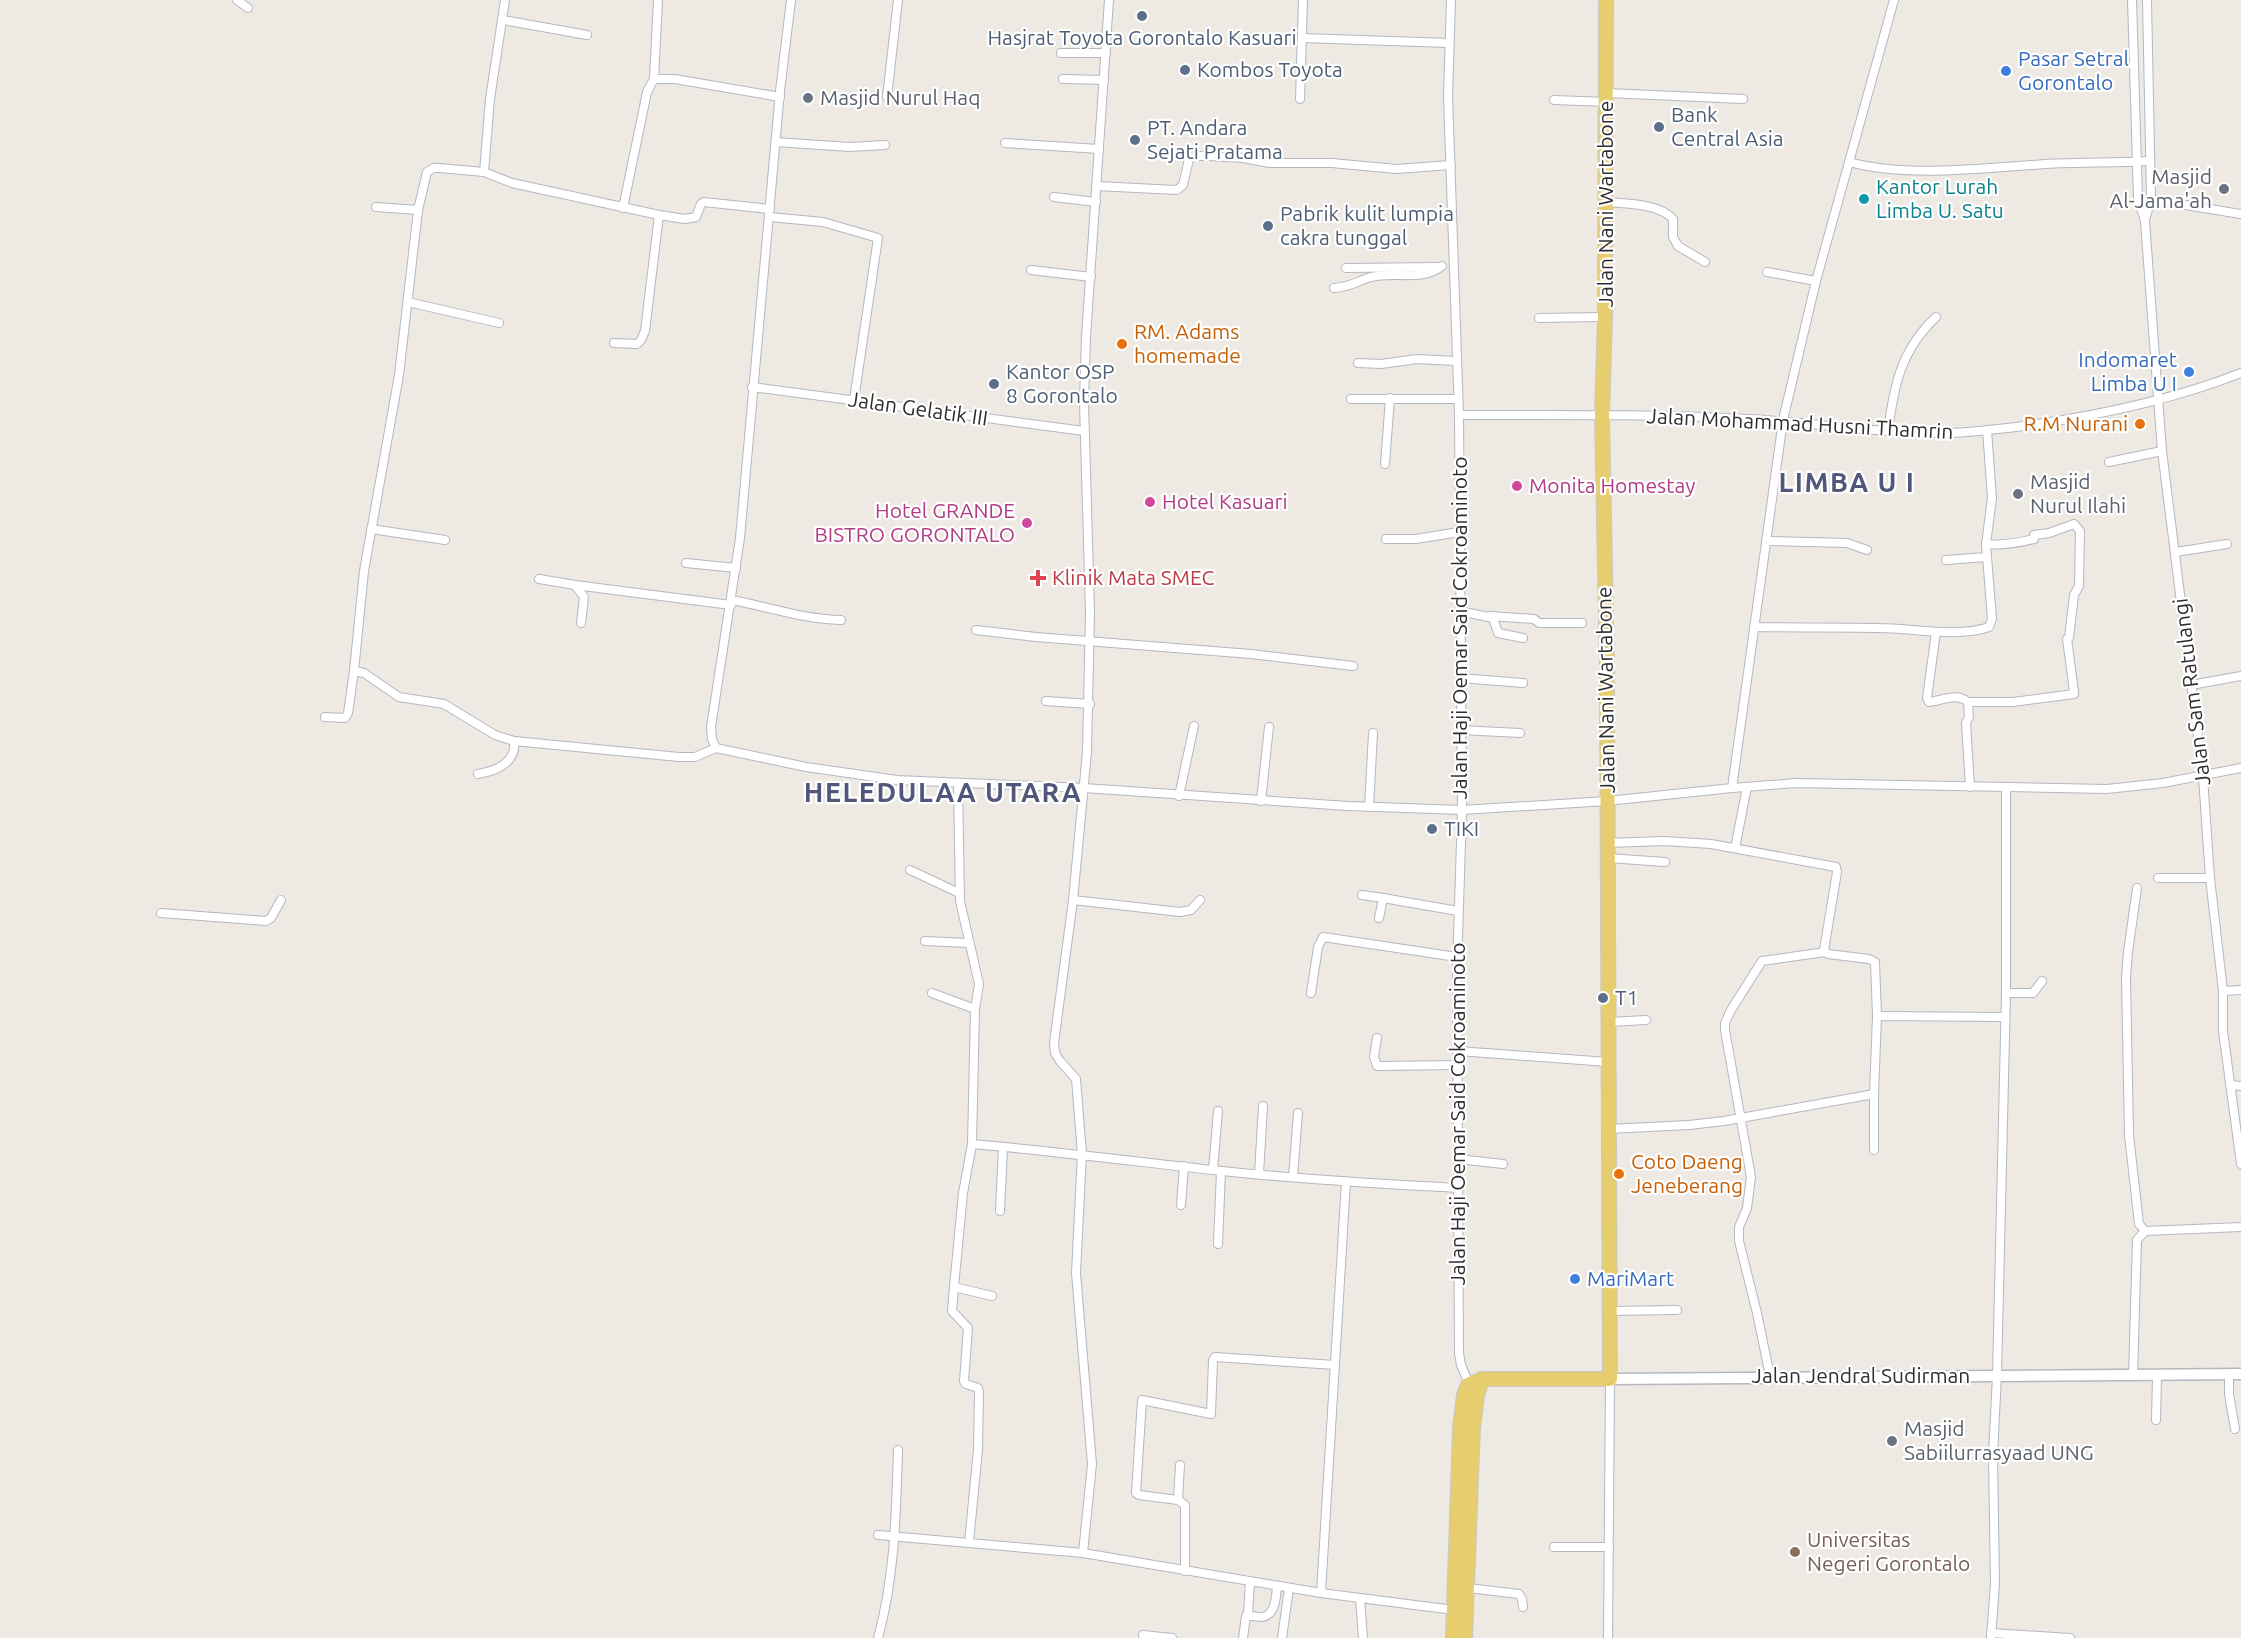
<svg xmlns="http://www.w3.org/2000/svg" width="2241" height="1638" font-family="Ubuntu,sans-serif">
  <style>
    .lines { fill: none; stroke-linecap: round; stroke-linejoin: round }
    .minor-casing { stroke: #b5b7c0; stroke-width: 10 }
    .tertiary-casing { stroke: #b5b7c0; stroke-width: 13 }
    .primary-casing { stroke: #c9c9c9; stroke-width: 16 }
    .minor { stroke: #fff; stroke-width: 8 }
    .tertiary { stroke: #fff; stroke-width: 10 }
    .primary { stroke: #e6ce6e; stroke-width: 14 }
    .service-dot { fill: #5c6f8a; stroke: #fff; stroke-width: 2 }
    .shop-dot { fill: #3f7fe0; stroke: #fff; stroke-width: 2 }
    .worship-dot { fill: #6b7280; stroke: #fff; stroke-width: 2 }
    .culture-dot { fill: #0f9aa8; stroke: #fff; stroke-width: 2 }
    .food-dot { fill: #e8710a; stroke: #fff; stroke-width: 2 }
    .hotel-dot { fill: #d1479c; stroke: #fff; stroke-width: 2 }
    .health-dot { fill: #e0444e; stroke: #fff; stroke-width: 2 }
    .education-dot { fill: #8d6e63; stroke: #fff; stroke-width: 2 }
    .labels { text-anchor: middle; stroke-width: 4.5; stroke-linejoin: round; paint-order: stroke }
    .service-label { font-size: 21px; fill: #4e5e75; stroke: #fff; text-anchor: start }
    .shop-label { font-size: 21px; fill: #366cbe; stroke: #fff; text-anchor: start }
    .worship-label { font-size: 21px; fill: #5b616d; stroke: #fff; text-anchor: start }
    .culture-label { font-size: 21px; fill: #0d838f; stroke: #fff; text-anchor: start }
    .street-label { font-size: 21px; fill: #2e2e2e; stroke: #fff }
    .food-label { font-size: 21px; fill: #c56008; stroke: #fff; text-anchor: start }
    .hotel-label { font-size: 21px; fill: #b23c85; stroke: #fff; text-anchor: start }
    .health-label { font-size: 21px; fill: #be3a42; stroke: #fff; text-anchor: start }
    .education-label { font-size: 21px; fill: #785e54; stroke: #fff; text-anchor: start }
    .district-label { font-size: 27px; font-weight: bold; letter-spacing: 1.5px; fill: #51577b; stroke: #fff }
  </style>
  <rect width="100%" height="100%" fill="#eee9e2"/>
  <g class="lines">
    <defs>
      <g id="minor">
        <path d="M237,0L248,8"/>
        <path d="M791,0L780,91L740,538L711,727L712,739L716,748L806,767L897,780L1084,788L1348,806L1462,810L1607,801L1732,788L1796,783L2107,789L2163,783L2241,768"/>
        <path d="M1451,0L1448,96L1459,415L1462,810L1457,970L1459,1353L1461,1365L1470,1386"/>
        <path d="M2132,0L2138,198L2145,221L2162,451L2203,777L2210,878L2223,991V1031L2241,1164"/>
        <path d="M503,20L587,35"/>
        <path d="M1302,38L1449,43"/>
        <path d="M1061,53H1106"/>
        <path d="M654,79L658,0"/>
        <path d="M1063,79L1104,80"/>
        <path d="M1607,93L1743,99"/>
        <path d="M887,97L898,0"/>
        <path d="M1300,99L1303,0"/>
        <path d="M1554,100L1607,102"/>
        <path d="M776,142L849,147L885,145"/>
        <path d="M1005,143L1099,149"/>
        <path d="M1849,162C1908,178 1984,168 2045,164C2080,162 2115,163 2150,161"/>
        <path d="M484,172L490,99L505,0"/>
        <path d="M1096,186L1177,190L1183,185L1189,159L1194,156H1209L1243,158L1270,163H1332L1396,169L1451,165"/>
        <path d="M1054,197L1096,202"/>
        <path d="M2148,199L2241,214"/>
        <path d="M1605,202C1626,204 1658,203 1673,219V237L1678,246L1705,262"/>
        <path d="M376,207L418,210"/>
        <path d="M623,208L647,92L654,79H675L780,97"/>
        <path d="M770,217L823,222L878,238L854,400"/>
        <path d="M2145,220L2151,199L2147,0"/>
        <path d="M1346,268L1440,267"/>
        <path d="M1031,270L1091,277"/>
        <path d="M1767,272L1816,281"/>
        <path d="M1334,288C1351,287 1357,281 1371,277C1395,271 1422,282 1442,266"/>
        <path d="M408,302L499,323"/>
        <path d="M1539,318L1605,317"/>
        <path d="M614,343L637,344L641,340L645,331L659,215"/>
        <path d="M1358,363L1381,364L1417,359L1456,361"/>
        <path d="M752,387L1084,431"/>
        <path d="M1351,399H1458"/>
        <path d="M1459,415C1556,415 1653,414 1749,419C1811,422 1873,433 1935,433C1962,434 1989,430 2016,427C2092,417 2170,401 2241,373"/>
        <path d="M1888,431C1894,385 1901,350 1936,317"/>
        <path d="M2109,462L2162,451"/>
        <path d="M1385,464L1390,398"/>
        <path d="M371,529L445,540"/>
        <path d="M1386,539H1416L1459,532"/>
        <path d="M1766,541L1847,543L1867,550"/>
        <path d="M2176,552L2227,544"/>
        <path d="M1946,560L1987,557"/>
        <path d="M686,563L736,568"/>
        <path d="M539,579L575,585L731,605"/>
        <path d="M575,585L584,597L581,623"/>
        <path d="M732,600C769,607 803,619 841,620"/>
        <path d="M1459,611L1493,618L1498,633L1523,638"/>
        <path d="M1490,616L1534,619L1539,623H1582"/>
        <path d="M1754,627C1796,628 1837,627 1879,628C1911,628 1960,638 1989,627L1992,619L1986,544L1992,498L1987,430"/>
        <path d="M976,630L1036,637L1251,654L1353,666"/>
        <path d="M1936,632L1927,698L1929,702C1942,701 1956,692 1968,702L1969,717L1966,723L1970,787"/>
        <path d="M354,671L364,673L399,697L444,704L495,735L514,741"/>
        <path d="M1460,678L1523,683"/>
        <path d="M2191,685L2241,676"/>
        <path d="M1046,701L1090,704"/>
        <path d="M1968,702H2013L2074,694V692L2067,639L2069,638L2074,595L2079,586L2080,531L2074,524L2049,533L2034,535V539C2018,543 2002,546 1986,544"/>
        <path d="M325,717L345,718L348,713L354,671L364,571L399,375L418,210L427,172L434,168H439L484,172L512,183L659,215L685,219L696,217L701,204L704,202L770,209"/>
        <path d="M1460,730L1520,733"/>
        <path d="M478,774C495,771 517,763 514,741L679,757H695L716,748"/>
        <path d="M958,783L960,901L979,984L975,1009L972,1144L963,1193L954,1287L992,1296"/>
        <path d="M1732,788L1783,420L1816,281L1894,0"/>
        <path d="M1179,796L1194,726"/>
        <path d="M1261,801L1269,727"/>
        <path d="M1369,807L1373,733"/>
        <path d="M1608,843L1664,841L1711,844L1836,867L1837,872L1824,950L1828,954L1869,959L1875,962L1877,1016"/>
        <path d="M1735,848L1747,787"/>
        <path d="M1608,858L1665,862"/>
        <path d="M910,870L959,893"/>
        <path d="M2158,878H2210"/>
        <path d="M2137,888L2128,952L2126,977L2129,1135L2139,1224L2145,1231"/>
        <path d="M1362,895L1383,898"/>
        <path d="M1073,900L1180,912L1191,910L1200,900"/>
        <path d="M161,913L266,921L271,918L281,900"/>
        <path d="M1379,918L1383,898L1458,911"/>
        <path d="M925,941L968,943"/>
        <path d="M2223,991L2241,990"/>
        <path d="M932,993L975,1009"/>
        <path d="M1311,993L1318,947L1323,937L1457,957"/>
        <path d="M2006,993H2033L2042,981"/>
        <path d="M1608,1022L1646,1020"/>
        <path d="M1377,1038L1374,1057L1377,1066L1458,1065"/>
        <path d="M1458,1051L1608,1062"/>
        <path d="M2230,1085L2241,1086"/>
        <path d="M1609,1129L1689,1125L1724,1121L1874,1094"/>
        <path d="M972,1144C1053,1151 1132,1161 1213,1170C1295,1179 1377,1184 1459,1188"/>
        <path d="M1874,1150V1094L1877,1016L2005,1017"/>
        <path d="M1458,1159L1503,1164"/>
        <path d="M1213,1170L1218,1111"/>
        <path d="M1259,1174L1263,1106"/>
        <path d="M1293,1177L1298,1113"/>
        <path d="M1181,1205L1184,1166"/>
        <path d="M1000,1211L1003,1147"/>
        <path d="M1218,1244L1221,1171"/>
        <path d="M954,1287L952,1311L968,1328L964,1381L966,1384L978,1388L979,1392L978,1450L969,1542"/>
        <path d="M1609,1311L1677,1310"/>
        <path d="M2229,1374V1394L2235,1429"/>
        <path d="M1770,1376L1757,1313L1739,1241V1227L1747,1208L1751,1177L1725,1030V1023L1731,1010L1762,961L1825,952"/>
        <path d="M2133,1376L2137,1240L2145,1231L2241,1227"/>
        <path d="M2156,1420L2157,1376"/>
        <path d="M1178,1500L1180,1465"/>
        <path d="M878,1535L1083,1553L1321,1593L1454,1610"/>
        <path d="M1554,1547H1609"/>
        <path d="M1083,1553L1092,1464L1076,1273L1082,1154L1076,1079L1060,1061L1055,1053L1054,1043L1073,900L1087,752L1090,612L1084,402L1086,337L1109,0"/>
        <path d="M1185,1571V1505L1178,1500L1139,1495L1136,1493L1142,1400L1211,1414L1213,1360L1215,1357L1335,1365"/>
        <path d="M1468,1588L1519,1594L1522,1599L1523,1607"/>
        <path d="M1321,1593L1346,1182"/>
        <path d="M1360,1598L1363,1638"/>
        <path d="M1248,1615L1250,1581"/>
        <path d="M1991,1633L2070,1638"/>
        <path d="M1143,1635L1172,1638"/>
        <path d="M878,1638C895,1576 896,1514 898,1450"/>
        <path d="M1243,1638L1246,1616C1252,1615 1256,1617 1262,1617C1276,1615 1276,1596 1277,1586"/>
        <path d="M1282,1638L1289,1588"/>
        <path d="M1608,1638L1610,1379"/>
        <path d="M1991,1638L1995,1584L1993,1455L1997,1375L2006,993V787"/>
      </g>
      <path id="tertiary" d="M1610,1379C1820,1376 2031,1377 2241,1374"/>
      <g id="primary">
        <path d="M1453,1638L1460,1428L1464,1395L1468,1385L1482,1379H1610L1607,672L1602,415L1605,317L1606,0"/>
        <path d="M1465,1638L1473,1428L1477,1396L1482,1379"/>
      </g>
    </defs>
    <!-- minor casing -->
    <use href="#minor" class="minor-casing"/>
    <!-- tertiary casing -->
    <use href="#tertiary" class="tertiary-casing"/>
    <!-- primary casing -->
    <use href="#primary" class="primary-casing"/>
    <!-- minor -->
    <use href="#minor" class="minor"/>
    <!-- tertiary -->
    <use href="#tertiary" class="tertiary"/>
    <!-- primary -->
    <use href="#primary" class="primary"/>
  </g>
  <!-- markers -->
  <g class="service-dot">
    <circle cx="1142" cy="16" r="6"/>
    <circle cx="1185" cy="70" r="6"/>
    <circle cx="1659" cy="127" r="6"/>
    <circle cx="1135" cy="140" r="6"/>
    <circle cx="1268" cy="226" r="6"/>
    <circle cx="994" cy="384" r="6"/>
    <circle cx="1432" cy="829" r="6"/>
    <circle cx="1603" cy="998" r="6"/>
  </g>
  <g class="shop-dot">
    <circle cx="2006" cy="71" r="6"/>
    <circle cx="2189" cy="372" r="6"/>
    <circle cx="1575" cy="1279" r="6"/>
  </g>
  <g class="worship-dot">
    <circle cx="808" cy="98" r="6"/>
    <circle cx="2224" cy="189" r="6"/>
    <circle cx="2018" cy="494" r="6"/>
    <circle cx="1892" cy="1441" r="6"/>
  </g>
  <circle class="culture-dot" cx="1864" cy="199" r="6"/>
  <g class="food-dot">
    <circle cx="1122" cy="344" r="6"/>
    <circle cx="2140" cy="424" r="6"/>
    <circle cx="1619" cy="1174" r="6"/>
  </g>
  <g class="hotel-dot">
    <circle cx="1517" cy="486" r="6"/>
    <circle cx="1150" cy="502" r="6"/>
    <circle cx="1027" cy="523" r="6"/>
  </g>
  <path class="health-dot" d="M1035 569h6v6h6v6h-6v6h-6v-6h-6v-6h6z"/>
  <circle class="education-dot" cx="1795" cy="1552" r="6"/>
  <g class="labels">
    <!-- service labels -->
    <g class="service-label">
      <text x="1142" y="45" text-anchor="middle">Hasjrat Toyota Gorontalo Kasuari</text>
      <text x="1197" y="77">Kombos Toyota</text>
      <text x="1671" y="122">Bank<tspan x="1671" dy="24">Central Asia</tspan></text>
      <text x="1147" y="135">PT. Andara<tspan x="1147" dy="24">Sejati Pratama</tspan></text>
      <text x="1280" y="221">Pabrik kulit lumpia<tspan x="1280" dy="24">cakra tunggal</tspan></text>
      <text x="1006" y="379">Kantor OSP<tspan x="1006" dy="24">8 Gorontalo</tspan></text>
      <text x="1444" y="836">TIKI</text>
      <text x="1615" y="1005">T1</text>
    </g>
    <!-- shop labels -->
    <g class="shop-label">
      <text x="2018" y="66">Pasar Setral<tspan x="2018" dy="24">Gorontalo</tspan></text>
      <text x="2177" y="367" text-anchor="end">Indomaret<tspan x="2177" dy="24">Limba U I</tspan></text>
      <text x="1587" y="1286">MariMart</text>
    </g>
    <!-- worship labels -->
    <g class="worship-label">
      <text x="820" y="105">Masjid Nurul Haq</text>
      <text x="2212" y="184" text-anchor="end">Masjid<tspan x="2212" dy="24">Al-Jama'ah</tspan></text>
      <text x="2030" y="489">Masjid<tspan x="2030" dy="24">Nurul Ilahi</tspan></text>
      <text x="1904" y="1436">Masjid<tspan x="1904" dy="24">Sabiilurrasyaad UNG</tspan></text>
    </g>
    <!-- culture labels -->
    <g class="culture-label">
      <text x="1876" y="194">Kantor Lurah<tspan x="1876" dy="24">Limba U. Satu</tspan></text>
    </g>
    <!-- street labels -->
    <g class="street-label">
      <text transform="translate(1606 204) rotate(-90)" y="7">Jalan Nani Wartabone</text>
      <text transform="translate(918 409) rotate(8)" y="7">Jalan Gelatik III</text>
      <text transform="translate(1800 424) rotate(3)" y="7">Jalan Mohammad Husni Thamrin</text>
      <text transform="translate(1460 628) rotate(-90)" y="7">Jalan Haji Oemar Said Cokroaminoto</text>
      <text transform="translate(1606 690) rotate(-91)" y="7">Jalan Nani Wartabone</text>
      <text transform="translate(2192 692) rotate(-97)" y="7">Jalan Sam Ratulangi</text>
      <text transform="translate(1458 1114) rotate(-90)" y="7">Jalan Haji Oemar Said Cokroaminoto</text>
      <text x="1861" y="1383">Jalan Jendral Sudirman</text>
    </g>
    <!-- food labels -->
    <g class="food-label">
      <text x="1134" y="339">RM. Adams<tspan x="1134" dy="24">homemade</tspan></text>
      <text x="2128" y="431" text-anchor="end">R.M Nurani</text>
      <text x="1631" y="1169">Coto Daeng<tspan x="1631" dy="24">Jeneberang</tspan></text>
    </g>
    <!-- hotel labels -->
    <g class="hotel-label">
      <text x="1529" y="493">Monita Homestay</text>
      <text x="1162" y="509">Hotel Kasuari</text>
      <text x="1015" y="518" text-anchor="end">Hotel GRANDE<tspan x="1015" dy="24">BISTRO GORONTALO</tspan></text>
    </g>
    <!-- health labels -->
    <g class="health-label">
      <text x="1052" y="585">Klinik Mata SMEC</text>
    </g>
    <!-- education labels -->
    <g class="education-label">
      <text x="1807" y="1547">Universitas<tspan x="1807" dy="24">Negeri Gorontalo</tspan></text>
    </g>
    <!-- district labels -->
    <g class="district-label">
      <text x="1847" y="492">LIMBA U I</text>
      <text x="943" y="802">HELEDULAA UTARA</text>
    </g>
  </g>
</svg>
